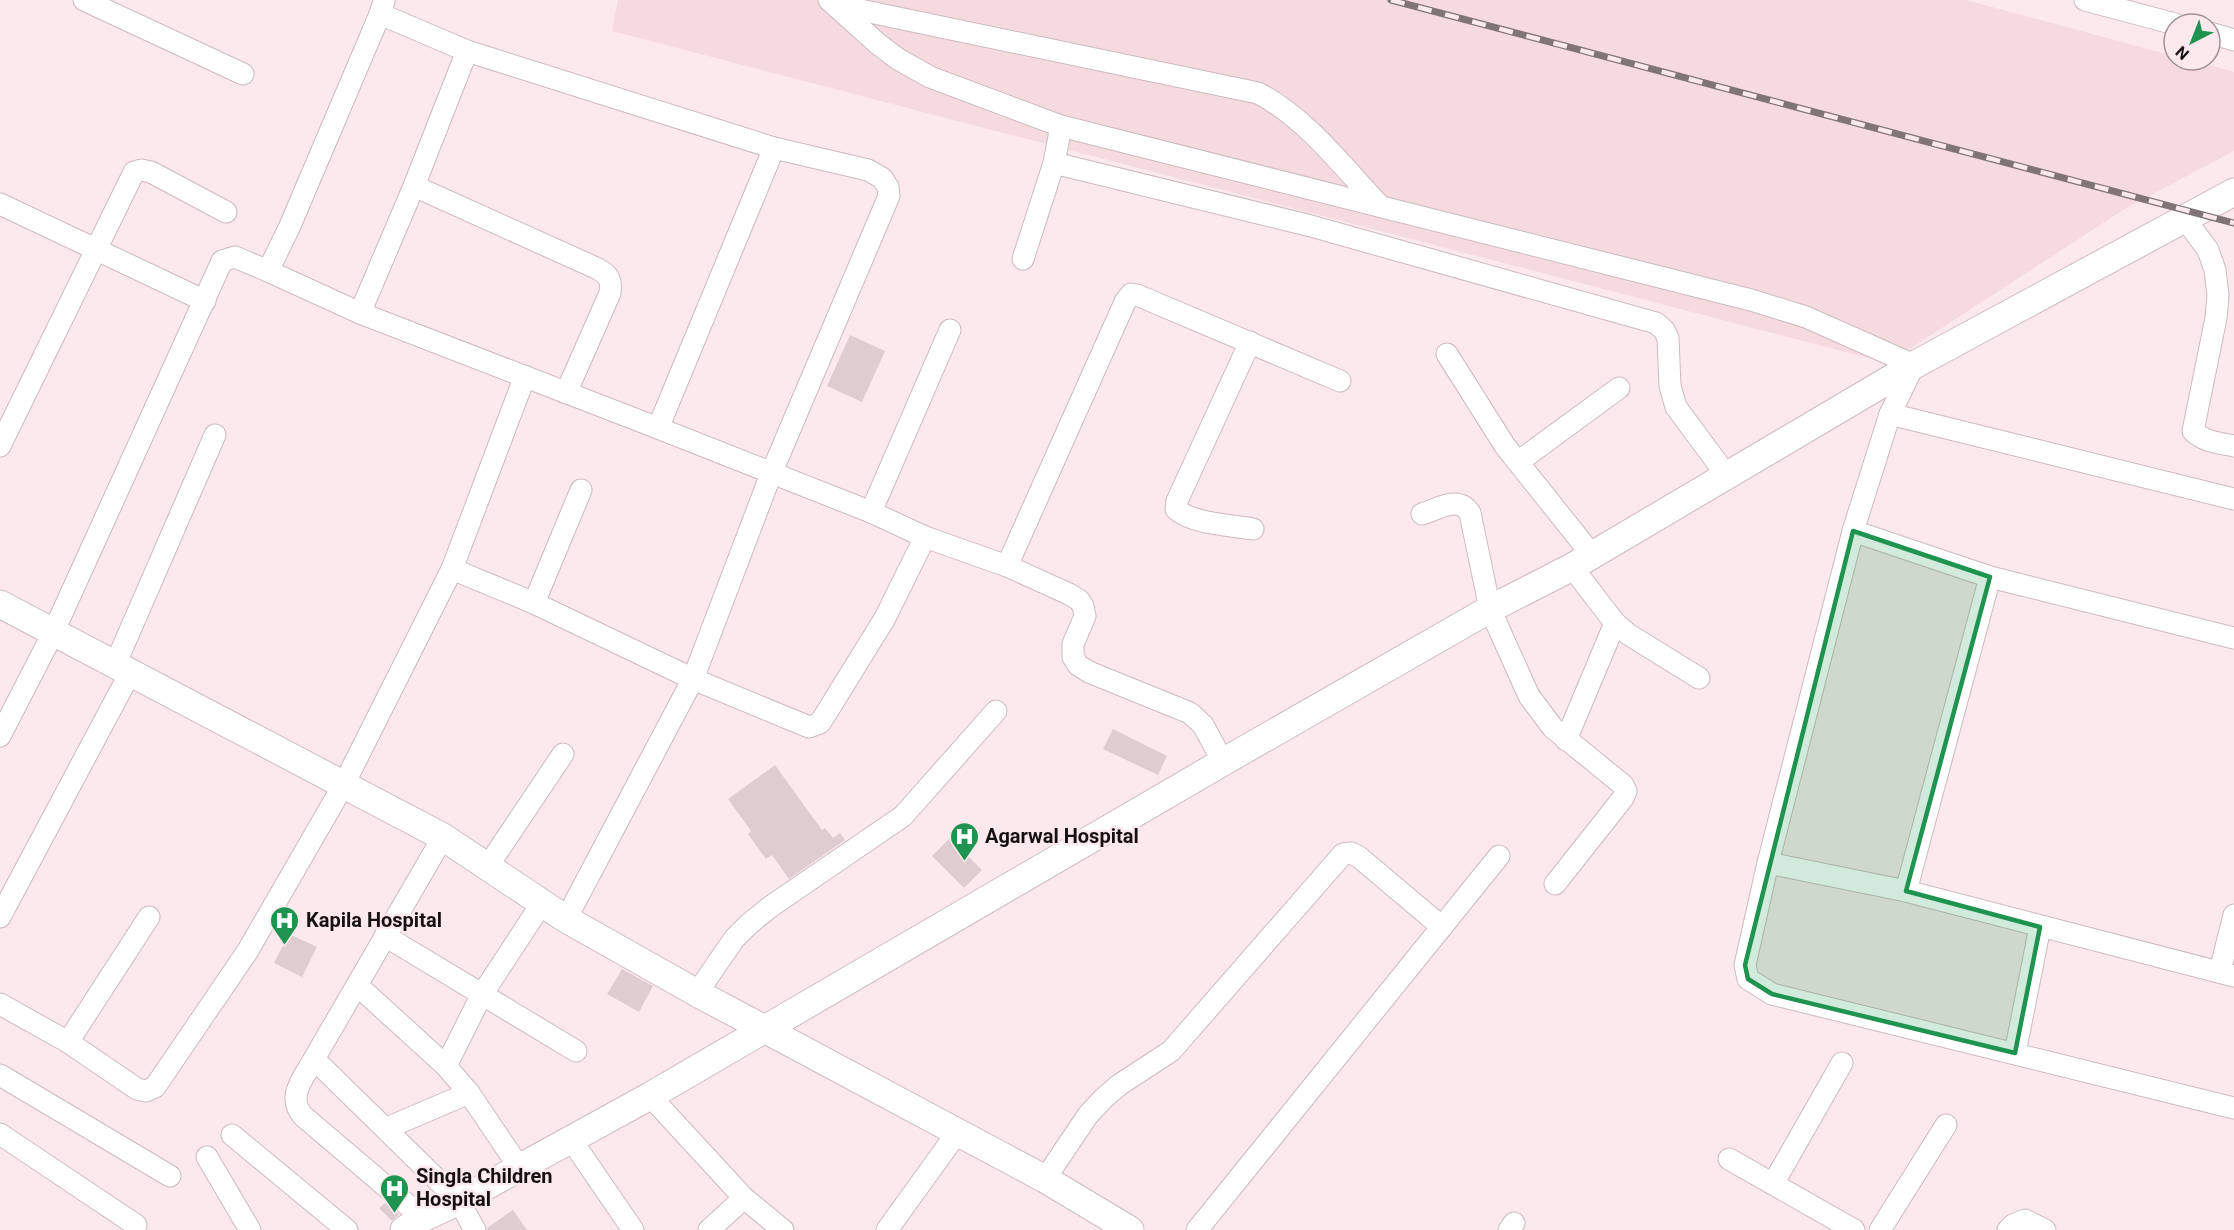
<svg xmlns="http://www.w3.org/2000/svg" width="2234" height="1230" font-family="Roboto,sans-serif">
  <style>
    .built { fill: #f5dae0 }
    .building { fill: #dfccd1 }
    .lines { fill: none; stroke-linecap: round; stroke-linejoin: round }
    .minor-casing { stroke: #ccbabe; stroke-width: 23 }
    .major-casing { stroke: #ccbabe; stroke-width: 29 }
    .minor { stroke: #fff; stroke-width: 21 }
    .major { stroke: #fff; stroke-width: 27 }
    .rail-casing { stroke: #817477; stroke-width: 7 }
    .rail { stroke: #fce9ed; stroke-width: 4.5; stroke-dasharray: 14; stroke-linecap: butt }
    .marked { fill: #1e9450; fill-opacity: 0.2; stroke: #1e9450; stroke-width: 4.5; stroke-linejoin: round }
    .labels { text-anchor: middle; stroke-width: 5; stroke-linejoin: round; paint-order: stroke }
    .poi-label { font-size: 20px; font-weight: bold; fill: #171012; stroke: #fce9ed; text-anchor: start }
  </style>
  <rect width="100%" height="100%" fill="#fce9ed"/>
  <!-- built -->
  <path class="built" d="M618,0H1966L2174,56V60H2191L2234,72V151L2126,208L1888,363L612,31Z"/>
  <!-- building -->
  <g class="building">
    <path d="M850,335L885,351L862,402L827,386Z"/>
    <path d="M1113,729L1167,756L1158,775L1103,749Z"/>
    <path d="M775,765L822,830L825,828L833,838L840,833L845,840L789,879L772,855L766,859L748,834L751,831L728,799Z"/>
    <path d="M950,838L982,870L964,888L932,856Z"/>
    <path d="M289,934L317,947L302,977L274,963Z"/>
    <path d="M622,969L653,986L639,1012L607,994Z"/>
    <path d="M385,1203L399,1214L392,1221L379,1208Z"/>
    <path d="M513,1210L527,1230H488L487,1228Z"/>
  </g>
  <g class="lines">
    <defs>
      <g id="minor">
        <path d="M84,0L243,74"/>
        <path d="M829,0L878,44L898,59L930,77L1061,126L1751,300L1806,317L1914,365L1890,414L1853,531L1768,863L1745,965L1748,979L1772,994L2234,1108"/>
        <path d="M2085,0L2175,24"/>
        <path d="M836,5L1258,93C1305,117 1344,168 1380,206"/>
        <path d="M380,14L467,51L414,186L360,313L658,428L774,148"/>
        <path d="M2210,33L2234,40"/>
        <path d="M467,51L774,148L868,170L882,178L888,187L889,196L771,474L693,679L566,919"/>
        <path d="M1054,163L1311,226L1656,323L1664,330L1668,338L1670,386L1676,407L1727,476"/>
        <path d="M414,186L596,268C608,274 612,279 610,293L566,393"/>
        <path d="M0,204L205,301"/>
        <path d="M2185,219L2208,250L2215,270L2218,295L2216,318L2193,431C2204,442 2220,443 2234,446"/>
        <path d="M1023,259L1054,163L1061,126"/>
        <path d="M268,271L360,313"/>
        <path d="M1250,342L1177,501L1176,509C1192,524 1231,525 1253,529"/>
        <path d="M1447,354L1505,446L1592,555"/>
        <path d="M1890,414L2234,499"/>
        <path d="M658,428L871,512L925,537L1007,566L1069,594L1079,600L1083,606L1085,616L1073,644V657L1078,665L1089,672L1190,713L1203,725L1223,762"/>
        <path d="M0,446L134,172L141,170L151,172L226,212"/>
        <path d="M1518,462L1619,388"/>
        <path d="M871,512L950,330"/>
        <path d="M1422,514C1439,509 1458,495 1470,513L1490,609L1529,696L1553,728L1623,785L1626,791L1623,798L1555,884"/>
        <path d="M1853,531L1990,577L2234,638"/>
        <path d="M1007,566L1125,302L1131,294L1137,295L1340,381"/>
        <path d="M1572,567L1615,623L1628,634L1699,678"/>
        <path d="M452,569L534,603L693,679L809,727L820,723L827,712L885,618L925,537"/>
        <path d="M534,603L581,490"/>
        <path d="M115,665L215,435"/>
        <path d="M0,736L53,633L222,261L235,257L268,271L289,228L380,14L384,1"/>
        <path d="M1566,740L1615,623"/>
        <path d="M1768,863L1906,891L2234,976"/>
        <path d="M488,866L563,754"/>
        <path d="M1906,891L1990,577"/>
        <path d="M0,917L130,673"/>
        <path d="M385,936L576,1051"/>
        <path d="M2220,971L2234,915"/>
        <path d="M358,986L446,1066L469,1093"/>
        <path d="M697,993L734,939L748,925L770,907L903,816L996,711"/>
        <path d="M0,1004L68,1042L137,1089L146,1091L155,1087L247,952L344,784L452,569L525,376"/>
        <path d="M68,1042L149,917"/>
        <path d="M2015,1053L2040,927"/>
        <path d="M314,1059L459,1201L475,1230"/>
        <path d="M446,1066L481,996L542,903"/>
        <path d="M0,1075L170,1176"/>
        <path d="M650,1096L744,1198L783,1230"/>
        <path d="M387,1128L469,1093L519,1167"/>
        <path d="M0,1134L136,1225"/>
        <path d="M232,1135L347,1230"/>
        <path d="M570,1138L633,1230"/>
        <path d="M207,1157L250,1230"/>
        <path d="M1729,1159L1854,1230"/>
        <path d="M1045,1179L1088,1115L1104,1098L1119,1085L1171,1051L1343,854L1351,853L1359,857L1442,927"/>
        <path d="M1773,1184L1842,1063"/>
        <path d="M423,1218L303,1116C286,1096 304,1078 314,1059L443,837"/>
        <path d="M709,1230L744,1198"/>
        <path d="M887,1230L957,1133"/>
        <path d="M1197,1230L1499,856"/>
        <path d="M1509,1230L1514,1223"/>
        <path d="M1880,1230L1946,1125"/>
        <path d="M2008,1230L2013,1225L2025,1220L2045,1230"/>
      </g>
      <g id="major">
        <path d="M0,604L443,837L566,919L697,993L1045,1179L1130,1230"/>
        <path d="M404,1230L423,1218L459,1201L650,1096L1223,762L1490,609L1572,567L1914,365L2234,192"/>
      </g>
    </defs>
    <!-- minor casing -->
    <use href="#minor" class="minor-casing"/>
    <!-- major casing -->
    <use href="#major" class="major-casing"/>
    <!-- minor -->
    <use href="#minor" class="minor"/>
    <!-- major -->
    <use href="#major" class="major"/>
    <defs>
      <path id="rail" d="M1391,0L2234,223"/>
    </defs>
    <!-- rail casing -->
    <use href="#rail" class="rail-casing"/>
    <!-- rail -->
    <use href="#rail" class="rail"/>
  </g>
  <!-- marked area -->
  <path class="marked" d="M1853,531L1990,577L1906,891L2040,927L2015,1053L1772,994L1748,979L1745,965Z"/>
  <!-- icons -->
  <defs>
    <symbol id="hospital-pin" viewBox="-11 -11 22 30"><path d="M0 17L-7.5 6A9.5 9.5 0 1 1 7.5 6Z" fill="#1e9450" stroke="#fce9ed"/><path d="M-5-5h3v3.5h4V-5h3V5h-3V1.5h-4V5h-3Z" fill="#fff"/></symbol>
  </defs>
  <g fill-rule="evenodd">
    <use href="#hospital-pin" x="948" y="820" width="33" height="45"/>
    <use href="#hospital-pin" x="268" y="904" width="33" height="45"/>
    <use href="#hospital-pin" x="378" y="1172" width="33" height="45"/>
  </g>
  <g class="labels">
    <!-- poi labels -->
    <g class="poi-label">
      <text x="985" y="843">Agarwal Hospital</text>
      <text x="306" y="927">Kapila Hospital</text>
      <text x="416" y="1183">Singla Children<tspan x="416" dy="23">Hospital</tspan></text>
    </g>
  </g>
  <!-- north arrow -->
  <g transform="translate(2192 42) rotate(222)"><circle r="28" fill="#fce9ed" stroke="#a09295" stroke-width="1.5"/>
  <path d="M0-4.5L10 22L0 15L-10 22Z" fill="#1e9450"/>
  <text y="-9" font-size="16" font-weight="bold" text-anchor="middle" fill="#171012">N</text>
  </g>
</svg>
